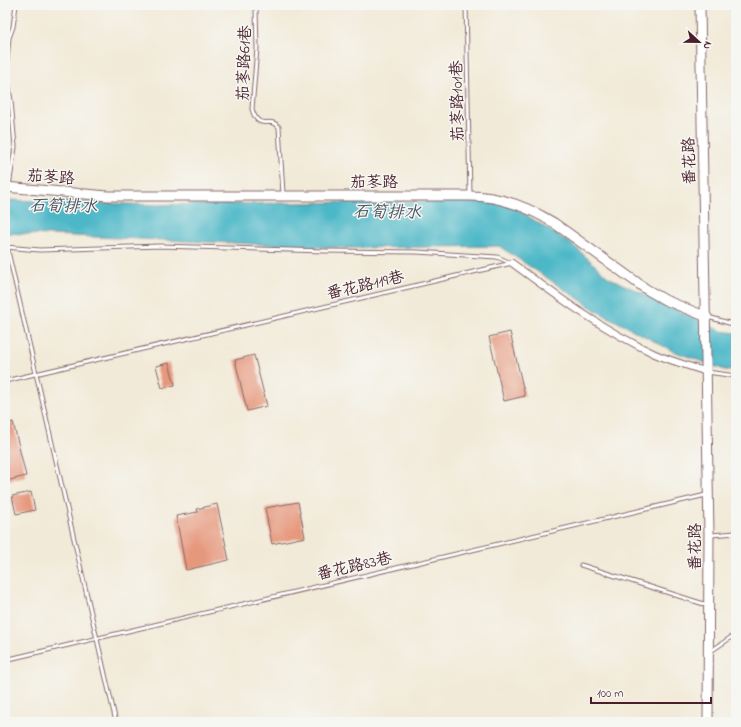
<svg xmlns="http://www.w3.org/2000/svg" width="741" height="727" font-family="'Indie Flower','LXGW WenKai TC',sans-serif">
  <style>
    .water { fill: #4bb7c7; stroke: #4a6b79 }
    .building { fill: #e6987d }
    .lines { fill: none; stroke-linecap: round; stroke-linejoin: round }
    .lane-casing { stroke: #856668; stroke-width: 5 }
    .street-casing { stroke: #856668; stroke-width: 8 }
    .secondary-casing { stroke: #856668; stroke-width: 11 }
    .lane { stroke: #fff; stroke-width: 3 }
    .street { stroke: #fff; stroke-width: 6 }
    .secondary { stroke: #fff; stroke-width: 9 }
    .rail { stroke: #4a1f2b; stroke-width: 2.5; stroke-dasharray: 6 3; stroke-linecap: butt }
    .labels { text-anchor: middle; stroke-width: 3; stroke-linejoin: round; paint-order: stroke }
    .street-label { font-size: 16px; fill: #4a1f2b; stroke: #f6f6f2 }
    .water-label { font-size: 17px; font-style: italic; fill: #4a5462; stroke: #f6f6f2 }
  </style>
  <rect width="100%" height="100%" fill="#f6f6f2"/>
  <filter id="ink" filterUnits="userSpaceOnUse"><feTurbulence type="fractalNoise" baseFrequency=".025" numOctaves="2"/><feDisplacementMap in="SourceGraphic" scale="8" xChannelSelector="R" yChannelSelector="G"/><feConvolveMatrix kernelMatrix="1 2 1 2 8 2 1 2 1" color-interpolation-filters="sRGB"/></filter>
  <filter id="wash" filterUnits="userSpaceOnUse"><feTurbulence type="fractalNoise" baseFrequency=".012" numOctaves="4" result="noise"/><feDisplacementMap in="SourceGraphic" scale="16" xChannelSelector="R" yChannelSelector="G"/><feGaussianBlur stdDeviation="0.9" result="paint"/><feColorMatrix in="noise" values="0 0 0 0 0 0 0 0 0 0 0 0 0 0 0 0 0 1.4 0 .05"/><feComposite in="paint" operator="in"/></filter>
  <g filter="url(#wash)">
    <rect width="100%" height="100%" fill="#f2ead8"/>
    <!-- water -->
    <path class="water" d="M5,200L156,205L503,200L574,246L608,277L721,331L736,333V370H725L673,351L597,311L499,246L346,248L5,233Z"/>
    <g id="blocks">
      <!-- building -->
      <g class="building">
        <path d="M510,332L525,396L504,401L489,337Z"/>
        <path d="M254,355L267,406L247,411L235,360Z"/>
        <path d="M169,363L175,385L162,388L156,366Z"/>
        <path d="M13,422L26,476L6,481L5,424Z"/>
        <path d="M31,492L35,510L16,514L12,496Z"/>
        <path d="M298,502L305,537L272,544L265,508Z"/>
        <path d="M217,504L229,560L186,570L176,516L198,512L197,509Z"/>
      </g>
    </g>
  </g>
  <g filter="url(#ink)">
    <use href="#blocks" fill-opacity="0" stroke="#856668" stroke-width="1"/>
    <g class="lines">
      <defs>
        <g id="lane">
          <path d="M466,5L470,195"/>
          <path d="M256,10L257,48L252,109C259,133 269,115 279,127L283,194"/>
          <path d="M9,186L15,147L11,101L6,70L9,38L13,27L16,5"/>
          <path d="M5,247L40,250L160,246L325,251L417,252L497,257L511,263"/>
          <path d="M7,247L116,722"/>
          <path d="M708,317L736,325"/>
          <path d="M707,372L736,376"/>
          <path d="M5,381L512,263"/>
          <path d="M711,535L736,533"/>
          <path d="M581,565L707,605"/>
          <path d="M711,651L736,634"/>
          <path d="M5,660L706,495"/>
          <path d="M709,721L733,722"/>
        </g>
        <path id="street" d="M512,263C558,297 603,330 655,354C671,361 690,366 707,372"/>
        <g id="secondary">
          <path d="M700,5L709,535L708,722"/>
          <path d="M5,187L108,196H470C501,196 528,207 554,223L646,289L665,300L707,317"/>
        </g>
      </defs>
      <!-- lane casing -->
      <use href="#lane" class="lane-casing"/>
      <!-- street casing -->
      <use href="#street" class="street-casing"/>
      <!-- secondary casing -->
      <use href="#secondary" class="secondary-casing"/>
      <!-- lane -->
      <use href="#lane" class="lane"/>
      <!-- street -->
      <use href="#street" class="street"/>
      <!-- secondary -->
      <use href="#secondary" class="secondary"/>
      <!-- rail -->
      <path class="rail" d="M642,722H650"/>
    </g>
  </g>
  <g class="labels">
    <!-- street labels -->
    <g class="street-label">
      <text transform="translate(243 63) rotate(-88)" y="6">茄苳路61巷</text>
      <text transform="translate(456 101) rotate(-91)" y="6">茄苳路101巷</text>
      <text transform="translate(688 161) rotate(-91)" y="6">番花路</text>
      <text transform="translate(51 176) rotate(4)" y="6">茄苳路</text>
      <text x="374" y="187">茄苳路</text>
      <text transform="translate(365 284) rotate(-13)" y="6">番花路119巷</text>
      <text transform="translate(694 547) rotate(-90)" y="6">番花路</text>
      <text transform="translate(354 565) rotate(-13)" y="6">番花路83巷</text>
    </g>
    <!-- water labels -->
    <g class="water-label">
      <text transform="translate(63 205) rotate(1)" y="6">石筍排水</text>
      <text transform="translate(387 211) rotate(1)" y="6">石筍排水</text>
    </g>
  </g>
  <!-- margin -->
  <rect width="741" height="727" fill="none" stroke="#f6f6f2" stroke-width="20"/>
  <!-- north arrow -->
  <g transform="translate(699 42) rotate(112)" stroke="#f6f6f2" stroke-width="3" paint-order="stroke">
  <path d="M0-3L7 15L0 10L-7 15Z" fill="#4a1f2b"/>
  <text y="-6" font-size="11" font-weight="bold" text-anchor="middle" fill="#4a1f2b">N</text>
  </g>
  <!-- scale -->
  <path d="M591 697v6h120v-6" fill="none" stroke="#4a1f2b" stroke-width="2"/>
  <text x="597" y="697" font-size="12" fill="#4a1f2b" stroke="#f6f6f2" stroke-width="3" paint-order="stroke">100 m</text>
</svg>
